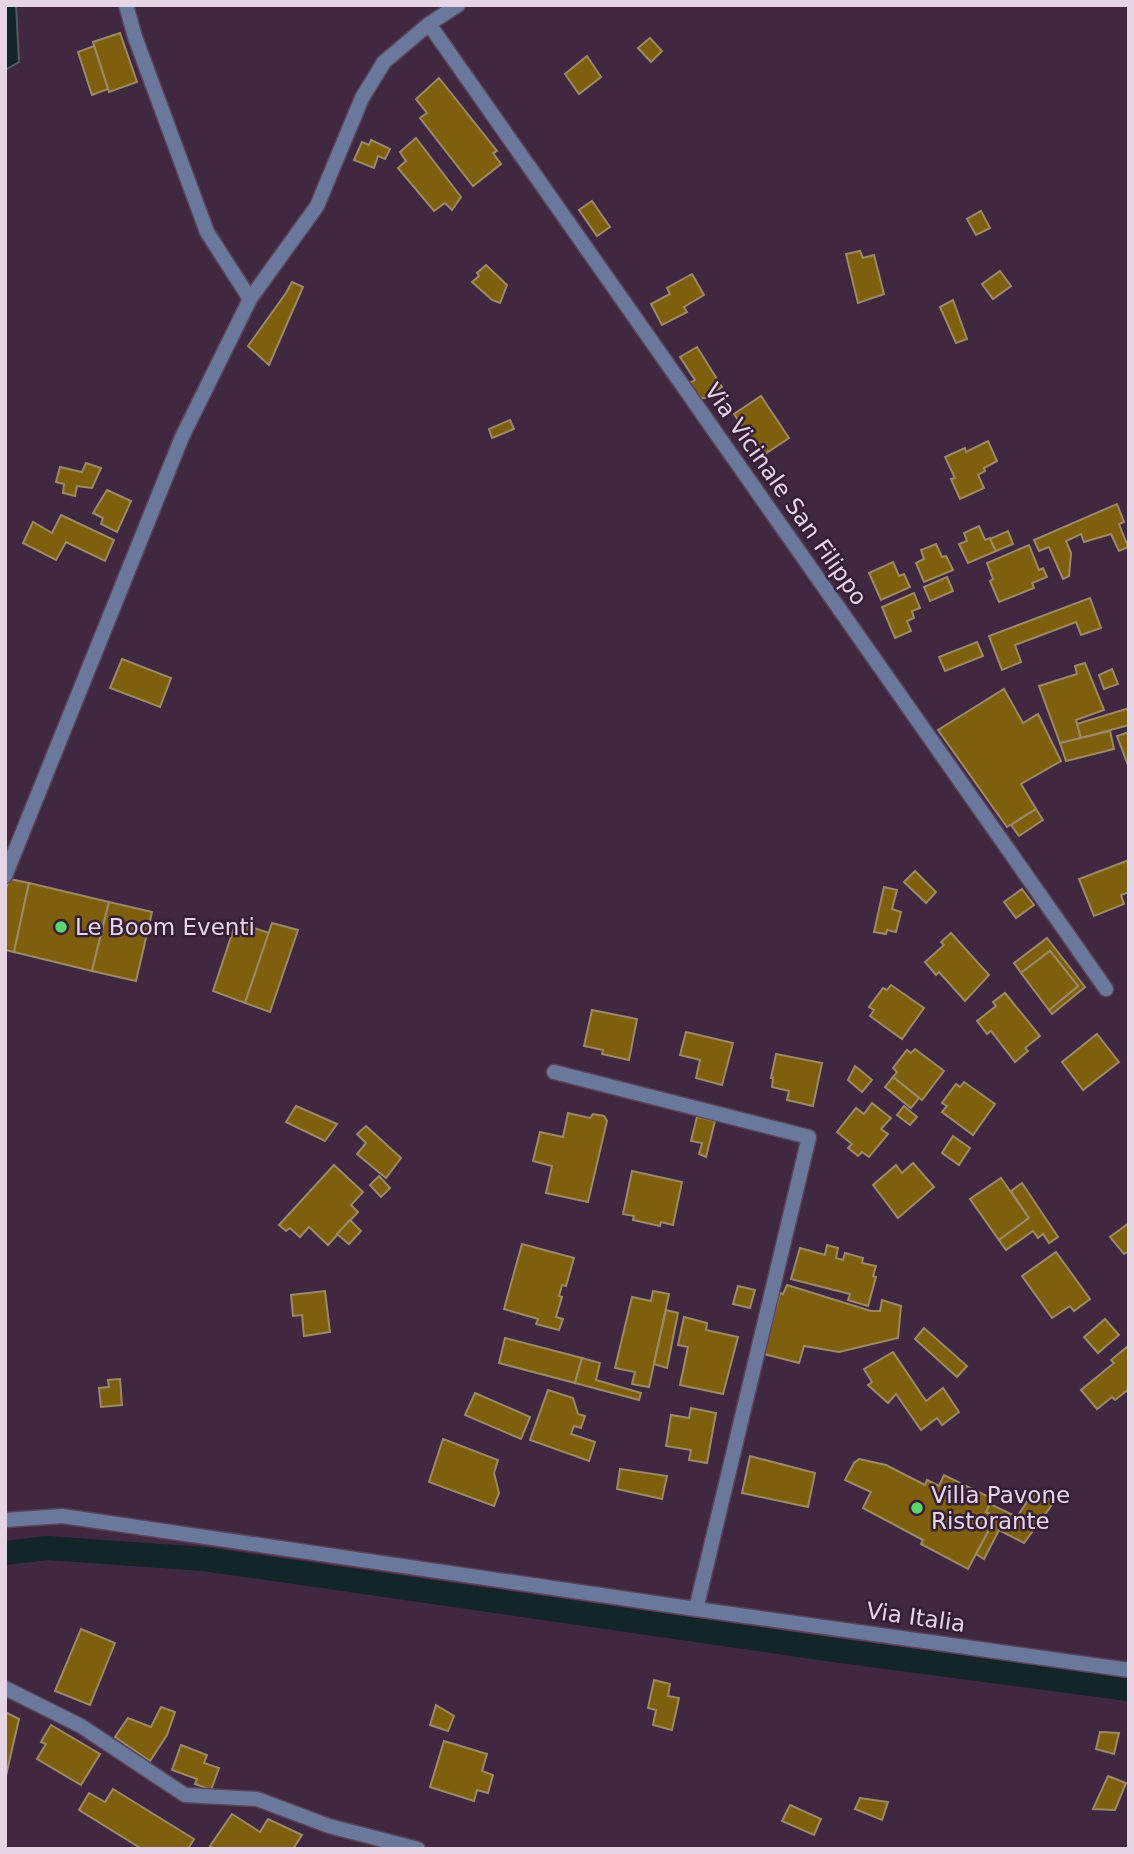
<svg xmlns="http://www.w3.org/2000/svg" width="1134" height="1854" font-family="'DejaVu Sans',sans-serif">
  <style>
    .water { fill: #132528; stroke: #525a61; stroke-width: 2 }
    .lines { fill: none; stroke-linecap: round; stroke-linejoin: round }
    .canal { stroke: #132528; stroke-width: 24 }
    .building { fill: #7d5f0d; stroke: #9b8a65; stroke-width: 2 }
    .minor-casing { stroke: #5b445b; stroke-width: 17 }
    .tertiary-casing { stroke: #5b445b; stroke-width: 17 }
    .minor { stroke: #6a799b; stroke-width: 14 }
    .tertiary { stroke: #6a799b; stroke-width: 14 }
    .poi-dot { fill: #5cd56d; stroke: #361e37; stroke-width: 2.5 }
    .labels { text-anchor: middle; stroke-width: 5; stroke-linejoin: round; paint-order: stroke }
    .street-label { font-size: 23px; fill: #e5d5e5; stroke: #361e37 }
    .poi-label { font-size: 23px; fill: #e5d5e5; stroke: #361e37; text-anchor: start }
  </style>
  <rect width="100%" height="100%" fill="#412841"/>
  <!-- water -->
  <path class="water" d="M5,5H16L19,62L5,70Z"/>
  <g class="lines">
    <!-- canal -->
    <path class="canal" d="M5,1553L47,1548L204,1559L841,1651L1129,1689"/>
  </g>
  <!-- building -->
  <g class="building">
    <path d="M120,33L137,82L109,92L93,42Z"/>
    <path d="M650,38L662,51L651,62L638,48Z"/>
    <path d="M94,46L108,89L92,95L78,52Z"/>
    <path d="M587,56L601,77L579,94L565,74Z"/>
    <path d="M439,78L497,151L493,153L501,164L473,186L420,118L427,113L416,99Z"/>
    <path d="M416,138L461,197L452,210L445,203L434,211L398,168L406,161L400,152Z"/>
    <path d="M371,140L390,149L385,159L378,156L374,168L354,160L362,142L369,145Z"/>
    <path d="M592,201L610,227L597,236L579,210Z"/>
    <path d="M981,211L990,228L976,235L967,219Z"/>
    <path d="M860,251L863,258L874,255L884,294L858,303L846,254Z"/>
    <path d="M486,265L507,285L500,303L492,300L472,282L479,276L477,273Z"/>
    <path d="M1000,271L1011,286L993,299L982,284Z"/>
    <path d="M692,274L704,295L684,307L687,312L662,325L651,304L670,294L667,288Z"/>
    <path d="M292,282L303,287L269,365L248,346L286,293Z"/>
    <path d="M953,300L967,339L956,343L940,307Z"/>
    <path d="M697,347L722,387L706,398H696L688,384L695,380L680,357Z"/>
    <path d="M761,396L789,438L762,456L734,414Z"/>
    <path d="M510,420L514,429L492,438L489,429Z"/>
    <path d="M988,441L997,461L984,468L985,471L978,475L984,488L960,499L951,479L955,478L945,457L965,448L966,452Z"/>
    <path d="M86,463L101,468L92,488L77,486L75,496L63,493L64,484L56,482L60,467L82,472Z"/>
    <path d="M107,490L131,501L117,532L101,524L103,518L93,513Z"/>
    <path d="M1117,504L1124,522L1119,524L1128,547L1119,551L1111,534L1084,542L1081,534L1066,541L1071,553L1069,576L1063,579L1049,547L1039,551L1034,540Z"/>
    <path d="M61,515L114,540L105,561L66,542L56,560L23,543L33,522L52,533Z"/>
    <path d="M979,526L985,540L990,538L996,551L968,563L959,544L967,541L964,533Z"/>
    <path d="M1008,531L1013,544L996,551L990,539Z"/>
    <path d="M936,544L942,557L946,556L953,570L924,582L916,563L924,559L921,550Z"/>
    <path d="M1029,545L1039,570L1043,568L1047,577L1032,583L1034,588L999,602L990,581L993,579L987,563Z"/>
    <path d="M893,562L899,576L904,574L910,587L881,600L869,573Z"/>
    <path d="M947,577L953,591L930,601L924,587Z"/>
    <path d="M914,593L920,608L912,611L914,618L907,621L911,631L895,638L882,607Z"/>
    <path d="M1090,598L1101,628L1081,635L1076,622L1015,645L1021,662L1002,670L989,636Z"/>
    <path d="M977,642L983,656L945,671L939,657Z"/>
    <path d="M122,659L171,678L160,707L110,688Z"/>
    <path d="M1085,663L1104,710L1076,720L1081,738L1060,743L1039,686L1077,674L1075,666Z"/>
    <path d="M1112,669L1118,684L1104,689L1099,675Z"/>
    <path d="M1004,689L1023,723L1038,714L1061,761L1021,784L1036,809L1007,827L938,730Z"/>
    <path d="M1129,708V725L1081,738L1077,724Z"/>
    <path d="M1110,731L1114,749L1066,761L1060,743Z"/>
    <path d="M1129,732V768L1117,736Z"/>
    <path d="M1036,809L1043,820L1019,836L1011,825Z"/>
    <path d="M1129,860V892L1121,895L1124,904L1094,916L1079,879Z"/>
    <path d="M915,871L936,892L926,903L904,882Z"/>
    <path d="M10,879L29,883L14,952L5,950V890Z"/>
    <path d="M29,883L109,902L92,971L14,952Z"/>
    <path d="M884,887L897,890L892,909L901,912L896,932L887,930L886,934L874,932Z"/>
    <path d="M1022,889L1034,905L1016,918L1004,902Z"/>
    <path d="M109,902L152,912L136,981L92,971Z"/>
    <path d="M236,922L269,933L245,1003L213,991Z"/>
    <path d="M272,923L298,930L270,1012L245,1003Z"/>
    <path d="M951,933L989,975L965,1001L939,972L936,975L925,962L944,945L941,942Z"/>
    <path d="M1047,938L1085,987L1052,1014L1049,1010L1078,986L1050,951L1021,973L1014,963Z"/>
    <path d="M1050,951L1078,986L1049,1010L1021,973Z"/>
    <path d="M891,985L924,1008L902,1039L870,1016L874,1010L869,1007L883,988L887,990Z"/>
    <path d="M1005,993L1040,1036L1025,1048L1028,1051L1015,1062L991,1031L987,1034L977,1021L996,1006L993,1002Z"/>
    <path d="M592,1010L637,1019L629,1060L602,1054L603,1050L584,1046Z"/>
    <path d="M686,1032L733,1043L722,1085L696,1078L700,1060L680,1055Z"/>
    <path d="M1097,1034L1119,1062L1083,1090L1062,1062Z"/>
    <path d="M915,1049L944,1071L922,1100L893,1077L897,1072L893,1068L907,1050L911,1053Z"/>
    <path d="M776,1054L822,1063L813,1106L787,1100L789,1091L772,1087L773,1078H771Z"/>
    <path d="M855,1066L872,1080L862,1092L848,1080Z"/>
    <path d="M893,1077L919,1098L911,1108L885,1087Z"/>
    <path d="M964,1082L995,1104L973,1135L942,1112L947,1106L942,1103L956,1084L960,1087Z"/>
    <path d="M872,1103L891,1118L881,1129L888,1134L869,1157L862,1152L858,1156L848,1148L852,1144L837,1132L856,1108L864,1114Z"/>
    <path d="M296,1106L337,1124L325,1141L286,1122Z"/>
    <path d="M904,1106L917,1117L910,1125L897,1115Z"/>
    <path d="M568,1113L590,1118L593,1114L604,1116L607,1121L588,1202L546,1193L552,1166L533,1161L540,1132L563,1137Z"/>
    <path d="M697,1117L715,1121L706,1157L699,1154L702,1143L691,1141Z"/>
    <path d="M366,1126L401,1158L386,1178L357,1154L366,1143L357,1134Z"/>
    <path d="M953,1136L970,1148L959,1165L942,1153Z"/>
    <path d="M913,1163L934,1187L898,1218L873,1185L896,1165L902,1173Z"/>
    <path d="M334,1165L363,1192L351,1205L358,1212L328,1245L309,1227L300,1237L290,1228L286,1231L279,1225Z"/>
    <path d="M632,1171L682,1182L673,1225L661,1222L660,1226L633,1220L634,1216L623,1214Z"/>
    <path d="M379,1176L390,1188L381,1197L370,1185Z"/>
    <path d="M1001,1178L1029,1218L999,1240L970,1199Z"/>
    <path d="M1022,1183L1058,1237L1049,1243L1043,1234L1038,1238L1033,1231L1006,1250L999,1240L1029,1218L1011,1191Z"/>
    <path d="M350,1220L361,1231L349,1244L337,1234Z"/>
    <path d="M1129,1223V1251L1124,1254L1110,1237Z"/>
    <path d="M522,1244L574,1258L566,1286L562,1285L559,1296L562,1297L556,1317L563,1319L559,1330L536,1324L538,1319L504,1309Z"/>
    <path d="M827,1245L838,1248L836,1258L843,1260L845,1253L863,1258L862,1263L876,1266L873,1276L876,1277L868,1306L848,1300L850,1294L791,1279L800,1248L825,1255Z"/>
    <path d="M1056,1252L1090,1299L1074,1311L1070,1306L1052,1318L1022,1276Z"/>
    <path d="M787,1285L871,1311H880L882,1300L901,1306L898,1338L839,1352L804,1346L799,1363L764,1354L780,1293L783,1294Z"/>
    <path d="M738,1286L755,1290L750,1308L733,1304Z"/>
    <path d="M325,1291L330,1332L304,1336L302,1315L293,1316L291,1295Z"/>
    <path d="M653,1291L669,1294L649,1387L632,1384L635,1372L615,1368L632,1297L651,1301Z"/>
    <path d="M666,1310L678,1313L667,1368L654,1364Z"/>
    <path d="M684,1317L707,1323L706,1330L738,1337L723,1394L680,1385L688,1347L678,1345Z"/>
    <path d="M1105,1319L1119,1335L1098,1353L1084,1337Z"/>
    <path d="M924,1328L967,1366L957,1377L915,1339Z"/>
    <path d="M505,1338L582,1358L575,1383L499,1363Z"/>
    <path d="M1127,1347L1129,1350V1389L1115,1400L1112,1397L1097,1409L1081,1390L1114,1363L1111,1360Z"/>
    <path d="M893,1352L926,1401L943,1388L959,1412L942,1425L937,1418L921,1430L896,1394L888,1403L868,1385L872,1382L864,1369Z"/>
    <path d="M582,1358L600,1363L596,1380L641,1393L639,1400L575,1383Z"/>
    <path d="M120,1379L122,1405L101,1407L99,1388L109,1387L108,1380Z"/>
    <path d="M548,1390L573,1398L578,1414L585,1416L581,1428L574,1426L571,1434L595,1442L589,1461L530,1440Z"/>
    <path d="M475,1393L530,1417L521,1439L465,1415Z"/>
    <path d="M691,1408L716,1413L707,1463L689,1460L691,1450L666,1446L671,1415L689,1418Z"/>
    <path d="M443,1439L498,1460L494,1473L499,1493L494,1506L429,1482Z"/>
    <path d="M750,1456L815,1473L808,1507L742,1493Z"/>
    <path d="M859,1459L886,1465L925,1485L927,1480L939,1486L944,1475L993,1499L986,1512L996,1517L968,1569L921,1544L923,1540L863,1508L871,1492L845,1480L854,1463Z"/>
    <path d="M620,1469L667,1476L662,1499L617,1489Z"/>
    <path d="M1034,1491L1054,1502L1024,1543L999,1530L984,1559L976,1554L996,1517L986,1512L990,1504L1017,1517Z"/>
    <path d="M81,1629L115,1643L90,1705L55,1691Z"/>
    <path d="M654,1680L670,1684L668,1696L679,1698L672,1730L653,1725L656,1710L648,1708Z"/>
    <path d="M436,1705L454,1716L448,1731L430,1725Z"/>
    <path d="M161,1707L175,1712L167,1735L150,1761L115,1737L128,1718L151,1727Z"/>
    <path d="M5,1712L19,1719L5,1780Z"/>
    <path d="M51,1725L100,1754L81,1785L37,1759L46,1744L41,1742Z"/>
    <path d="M1100,1732L1119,1733L1114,1754L1096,1749Z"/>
    <path d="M444,1741L487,1754L482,1771L493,1775L488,1793L477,1790L474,1801L430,1787Z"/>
    <path d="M181,1745L207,1755L204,1763L219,1768L211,1790L195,1784L197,1779L172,1770Z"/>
    <path d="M1108,1776L1126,1783L1115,1810L1093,1809Z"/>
    <path d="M113,1789L194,1839L188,1849H142L79,1810L89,1793L105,1802Z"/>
    <path d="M860,1798L888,1802L882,1820L855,1809Z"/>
    <path d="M790,1805L821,1819L814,1835L782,1821Z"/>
    <path d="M232,1814L260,1832L268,1819L302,1835L293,1849H214L210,1846Z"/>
  </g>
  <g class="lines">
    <defs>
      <g id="minor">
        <path d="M429,24L1106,989"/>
        <path d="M554,1072L809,1137L696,1609"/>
        <path d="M5,1688L81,1726L185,1795L257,1799L329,1826L418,1849"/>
      </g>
      <g id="tertiary">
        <path d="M126,5L135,37L207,232L250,299"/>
        <path d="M5,876L182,437L250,299L317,206L362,98L384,62L429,24L458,5"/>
        <path d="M5,1520L62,1516L696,1609L1129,1670"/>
      </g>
    </defs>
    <!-- minor casing -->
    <use href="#minor" class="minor-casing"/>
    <!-- tertiary casing -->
    <use href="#tertiary" class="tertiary-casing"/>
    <!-- minor -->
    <use href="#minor" class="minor"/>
    <!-- tertiary -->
    <use href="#tertiary" class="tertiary"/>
  </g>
  <!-- markers -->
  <g class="poi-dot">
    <circle cx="61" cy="927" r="7"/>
    <circle cx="917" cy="1508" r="7"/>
  </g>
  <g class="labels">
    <!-- street labels -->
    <g class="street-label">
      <text transform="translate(786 494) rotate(55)" y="8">Via Vicinale San Filippo</text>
      <text transform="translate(916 1617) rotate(8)" y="8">Via Italia</text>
    </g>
    <!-- poi labels -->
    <g class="poi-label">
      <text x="75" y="935">Le Boom Eventi</text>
      <text x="931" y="1503">Villa Pavone<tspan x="931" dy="26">Ristorante</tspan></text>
    </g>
  </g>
  <!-- border -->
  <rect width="1134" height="1854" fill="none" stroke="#e5d5e5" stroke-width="14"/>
</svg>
